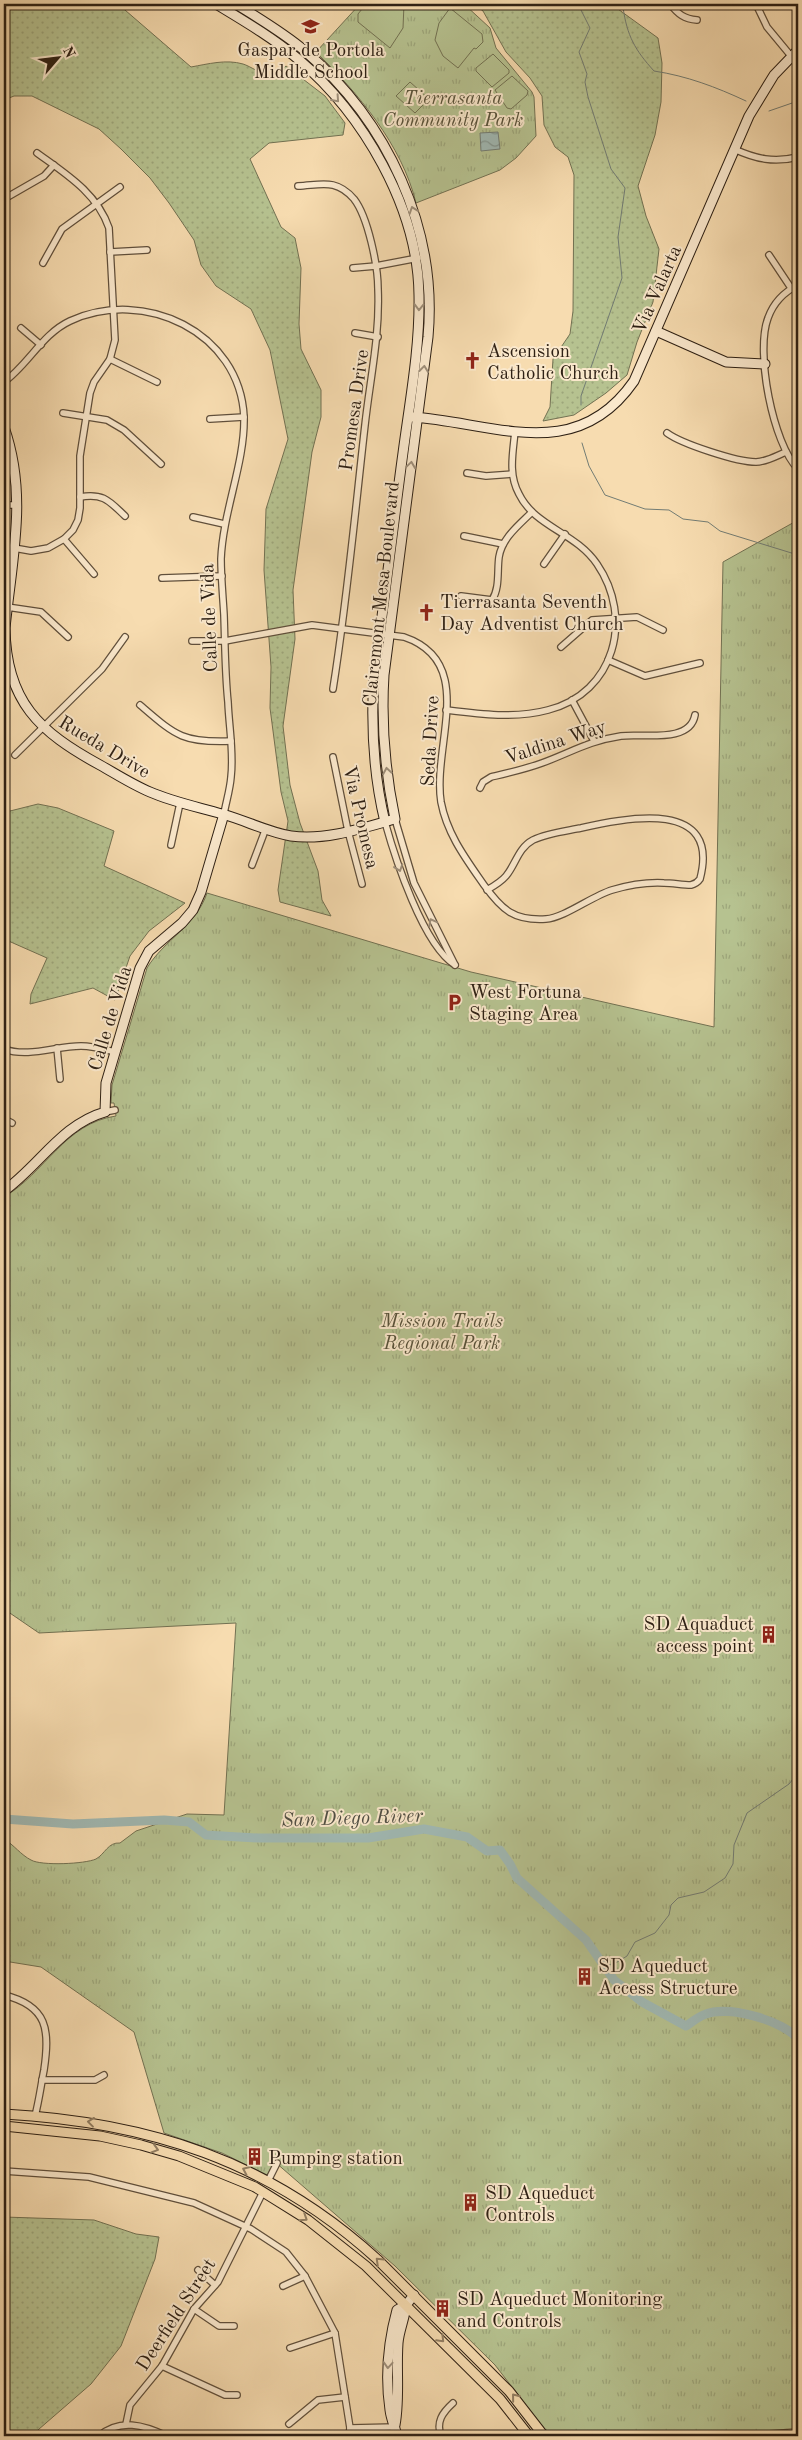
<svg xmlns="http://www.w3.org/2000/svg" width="802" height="2440" font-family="'Old Standard TT',serif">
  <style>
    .grass { fill: url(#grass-dots); stroke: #727152 }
    .park { fill: url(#park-tufts); stroke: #727152 }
    .pitch { fill: #b6c290; stroke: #727152 }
    .water { fill: url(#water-waves); stroke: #727c74 }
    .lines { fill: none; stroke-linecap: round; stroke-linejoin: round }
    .stream { stroke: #727c74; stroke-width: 1 }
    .river { stroke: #a0b9b4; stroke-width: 9 }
    .street-casing { stroke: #604f3b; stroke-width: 8 }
    .secondary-casing { stroke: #2e2014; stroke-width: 11 }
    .primary-casing { stroke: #2e2014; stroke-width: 11 }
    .street { stroke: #fae8cc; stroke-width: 5.5 }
    .secondary { stroke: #fae8cc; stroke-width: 9 }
    .primary { stroke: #f7dcb0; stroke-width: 9 }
    .oneway { stroke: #9e8e79 }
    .oneway2 { stroke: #927e62 }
    .labels { text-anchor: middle; stroke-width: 4; stroke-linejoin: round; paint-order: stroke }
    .poi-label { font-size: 19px; fill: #2e2014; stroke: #fae8cc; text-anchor: start }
    .park-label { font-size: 19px; font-style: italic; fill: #575139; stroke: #fae8cc }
    .street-label { font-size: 19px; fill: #2e2014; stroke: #fae8cc }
    .water-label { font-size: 20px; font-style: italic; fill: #504e44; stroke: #fae8cc }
  </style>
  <defs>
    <pattern id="grass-dots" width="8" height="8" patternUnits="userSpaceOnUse" patternTransform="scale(1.25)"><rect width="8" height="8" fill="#b6c290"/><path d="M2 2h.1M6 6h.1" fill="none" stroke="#9da67b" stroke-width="1.8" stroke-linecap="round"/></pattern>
    <pattern id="park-tufts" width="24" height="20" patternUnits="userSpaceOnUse" patternTransform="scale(1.25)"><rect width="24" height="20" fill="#b6c290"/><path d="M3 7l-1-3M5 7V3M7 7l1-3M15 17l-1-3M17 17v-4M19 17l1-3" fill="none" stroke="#9da67b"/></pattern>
    <pattern id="water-waves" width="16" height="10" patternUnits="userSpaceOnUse" patternTransform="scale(1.25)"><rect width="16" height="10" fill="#a0b9b4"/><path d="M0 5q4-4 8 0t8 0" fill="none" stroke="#839691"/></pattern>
  </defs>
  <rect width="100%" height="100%" fill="#f7dcb0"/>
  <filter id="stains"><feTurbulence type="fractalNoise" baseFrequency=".004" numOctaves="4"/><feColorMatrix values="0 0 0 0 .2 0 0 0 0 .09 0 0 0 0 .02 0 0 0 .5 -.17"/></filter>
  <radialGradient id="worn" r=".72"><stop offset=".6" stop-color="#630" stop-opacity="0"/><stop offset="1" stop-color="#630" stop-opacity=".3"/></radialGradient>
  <!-- grass -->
  <g class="grass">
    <path d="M4,4H118L191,67C208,64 226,59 243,64C250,66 263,75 272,78L286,66L325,96L345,123L343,135L269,143L250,159L281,227L295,238L301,268L299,324L301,349L321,390V417L312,452L293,590L295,639L283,726L290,785L300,823L318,871L322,900L331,916L280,902L278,890L288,821L281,792L270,708L271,667L264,570L266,509L288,439L270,350L251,309L216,286L201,265L194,240L169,203L150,178L121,149L99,129L32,96H14L4,100Z"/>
    <path d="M474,4H611L658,38L662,63L661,102L655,135L638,186L646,216L659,249L653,302L637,342L627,375L606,393L574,415L543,421L550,407L553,359L570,334L573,311L574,175L568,157L555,147L544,125L542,96L530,78L506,52L483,11Z"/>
    <path d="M38,804L58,808L114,831L104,866L185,903L149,931L130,956L115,1000L93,988L30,1004L31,994L47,958L4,939V810L10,811Z"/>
    <path d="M4,2217L94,2220L136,2234L159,2237L155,2259L121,2346L91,2384L31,2436H4Z"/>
  </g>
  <!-- park -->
  <g class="park">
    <path d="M360,4H464L490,28L496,48L532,92L534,97L536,136L516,158L500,170L416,203C402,145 358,93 316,52Z"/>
    <path d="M798,520V2436H550L495,2365L395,2266L275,2162L267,2175L222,2153L164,2133L134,2032L41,1967L4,1961V1839C14,1845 21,1855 31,1860C41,1866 85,1864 96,1859C105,1854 108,1842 120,1843L136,1831L187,1814L224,1815L236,1623L39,1633L4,1609V1197C45,1173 65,1123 116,1116L114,1103H111L112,1085L147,968C164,940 196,926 207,893L471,972L714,1027L723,562Z"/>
  </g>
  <!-- pitch -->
  <g class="pitch">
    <path d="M366,4H404L403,28L390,48L358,22V14Z"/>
    <path d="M450,8L482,34L483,42L476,49L474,48L458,68L443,56L435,40L439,23Z"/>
    <path d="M493,54L509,70V73L492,87L476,71V68Z"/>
    <path d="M512,76L528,91L527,95L511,109L507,108L495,90Z"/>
    <path d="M410,82L429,99L415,113L396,96Z"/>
  </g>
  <!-- water -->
  <path class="water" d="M498,132L500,149L481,151L480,133Z"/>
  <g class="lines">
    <!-- stream -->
    <g class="stream">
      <path d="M578,4L590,28L579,52L587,74L585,82L588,97L611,169L625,188L618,237L622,278L581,396V405"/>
      <path d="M619,4L623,7C627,36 635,50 654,71C687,76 716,87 746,101"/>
      <path d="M769,111L798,101"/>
      <path d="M582,443L589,466L605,495L645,509L669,510L683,519L708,522L720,531L798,555"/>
      <path d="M605,1965L614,1964L627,1956L635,1942L655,1933L669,1915L671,1905L678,1898L704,1892L725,1878L733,1864L734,1845L747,1813L789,1784L798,1773"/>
    </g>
    <!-- river -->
    <path class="river" d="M4,1819L73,1824L164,1820L189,1822L206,1835L258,1838H368L424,1829L467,1837L487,1851L500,1850L510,1864L517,1878L586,1940L614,1980L642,2002L686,2026C692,2022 699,2016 706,2014C729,2005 784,2021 798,2039"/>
    <defs>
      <g id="street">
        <path d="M670,4C678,14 684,19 697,20"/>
        <path d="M756,4L767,27L791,56"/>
        <path d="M734,149C756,159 774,163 798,157"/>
        <path d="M298,186C321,185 336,178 354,199C368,217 378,266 378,289C380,336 370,379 365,425C355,513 347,601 333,689"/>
        <path d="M4,199L44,176L54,165"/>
        <path d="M110,252L147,250"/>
        <path d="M769,255L791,288"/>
        <path d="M43,263L62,229L120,187"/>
        <path d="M353,268L376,266L418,258"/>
        <path d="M798,285C784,292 773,304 768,318C755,352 773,444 798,469"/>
        <path d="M21,328L41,345"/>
        <path d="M355,333L378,337"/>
        <path d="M110,359L157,382"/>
        <path d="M4,382C28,365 42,334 70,321C144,287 240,332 244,417C245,463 223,511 221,559C221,577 223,597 224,615C225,644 225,673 228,702C229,727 234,753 231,777C230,790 226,802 224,814"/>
        <path d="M63,413L107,420L124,430L161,464"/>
        <path d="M210,419L244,417"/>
        <path d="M667,433C682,444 737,462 756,462C766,462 776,456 786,452"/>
        <path d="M467,473L486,476L512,474"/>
        <path d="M80,497C104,493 109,501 125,516"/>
        <path d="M4,505H18"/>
        <path d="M193,517L224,524"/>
        <path d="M464,536L503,544"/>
        <path d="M64,539L94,574"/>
        <path d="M14,548L31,551L48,548L64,539L73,530L78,520L80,508V456L90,393L94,382L110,359L115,340L109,228C97,193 66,174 37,153"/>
        <path d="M544,564L565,534"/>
        <path d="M162,578L222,576"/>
        <path d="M461,596L492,600C500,588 497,571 499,557C502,538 519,525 532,512"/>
        <path d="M7,607L41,612L68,637"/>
        <path d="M192,641H225L312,625L404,637C478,662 432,745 441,802C447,834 466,859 484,885C502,910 514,921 546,919C564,918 592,896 612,890C629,885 646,882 664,883C673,883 682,885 691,885C695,884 698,882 700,879C721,799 628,817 581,828C566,831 547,833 533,840C518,848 516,864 506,876C501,882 494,886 487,890"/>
        <path d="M561,647L592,620L637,617L663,630"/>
        <path d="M608,660L645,676L700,663"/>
        <path d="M572,700L594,741"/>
        <path d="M140,705C175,735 182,743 231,741"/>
        <path d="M446,710C478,714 515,719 548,710C615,693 634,618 597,564C575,532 535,527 519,494C508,474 513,453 515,431"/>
        <path d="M15,755L102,669L125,637"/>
        <path d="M333,757L348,831L362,884"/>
        <path d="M480,788L483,782L491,777C508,773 526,769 542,763C572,752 588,741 621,736C642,733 690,744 695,715"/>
        <path d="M395,819L414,883L455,965"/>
        <path d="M385,822C395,858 423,945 455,965"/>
        <path d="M171,845L180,803"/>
        <path d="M252,865L266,828"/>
        <path d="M4,1014L5,1013"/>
        <path d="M57,1048L60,1079"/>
        <path d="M4,1049C28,1058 56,1046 81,1046C93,1046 103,1049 115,1052"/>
        <path d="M105,1112L115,1110"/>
        <path d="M4,1119L12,1123"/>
        <path d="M4,1995C48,2006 50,2030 44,2070C41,2085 39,2101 35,2116"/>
        <path d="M42,2080H95L104,2075"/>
        <path d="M4,2171L89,2177L194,2203L251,2229L286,2252L305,2276L335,2333L350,2428L349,2436"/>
        <path d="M268,2181L277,2163"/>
        <path d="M198,2270L215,2285"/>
        <path d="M283,2286L305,2276"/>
        <path d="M194,2309L219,2326H234"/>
        <path d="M290,2348L335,2333"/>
        <path d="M162,2366L225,2395H237"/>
        <path d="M126,2424L130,2405L162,2366L194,2309L218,2282L263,2192"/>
        <path d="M289,2424L318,2400L345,2397"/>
        <path d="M350,2428L395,2427"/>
        <path d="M99,2436C120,2418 144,2425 167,2436"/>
        <path d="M441,2436C436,2422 442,2413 453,2403"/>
        <path d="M742,2436L798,2432"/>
      </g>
      <g id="secondary">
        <path d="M216,4C244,21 273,38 298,59C363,114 418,207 419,295C420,348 410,400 403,453C393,526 385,600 374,674C371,723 373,773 385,822"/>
        <path d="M656,331L726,362L765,364"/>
        <path d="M413,417C495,423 576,465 634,381L749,116L774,75L798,50"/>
        <path d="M4,427C28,495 12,558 5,628C6,701 39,732 100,765C116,774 133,785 150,792C173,802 198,807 222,814C245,820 267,832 291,836C325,841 363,828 395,819C385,771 381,723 384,675L428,337C438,228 387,121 305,51C284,33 260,19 236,4"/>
        <path d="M4,1191C39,1166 62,1124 105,1112L106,1083L140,968L149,951L182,923L193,910L201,892L224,814"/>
        <path d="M395,2425C400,2398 396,2370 398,2343C399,2330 405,2318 406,2305"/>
        <path d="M397,2436C395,2427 391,2419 390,2410C385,2376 388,2343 397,2310L406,2305L414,2295"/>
      </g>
      <g id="primary">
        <path d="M4,2114C148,2122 268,2160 377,2259L509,2391L544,2436"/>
        <path d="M4,2126L100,2136L141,2145L179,2156L255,2187L308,2220L366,2266L500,2399L529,2436"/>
      </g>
    </defs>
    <!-- street casing -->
    <use href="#street" class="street-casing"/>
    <!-- secondary casing -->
    <use href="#secondary" class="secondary-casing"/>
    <!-- primary casing -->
    <use href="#primary" class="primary-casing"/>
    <!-- street -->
    <use href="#street" class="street"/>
    <!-- secondary -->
    <use href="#secondary" class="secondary"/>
    <!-- primary -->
    <use href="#primary" class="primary"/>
  </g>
  <!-- one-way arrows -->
  <defs><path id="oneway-chevron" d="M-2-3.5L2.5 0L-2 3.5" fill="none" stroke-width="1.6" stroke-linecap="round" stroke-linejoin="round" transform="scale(1.25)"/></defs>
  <g class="oneway">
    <use href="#oneway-chevron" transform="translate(336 99) rotate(48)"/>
    <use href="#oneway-chevron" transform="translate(413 210) rotate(-109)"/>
    <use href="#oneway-chevron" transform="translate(419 307) rotate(91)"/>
    <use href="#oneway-chevron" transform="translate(424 369) rotate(-83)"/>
    <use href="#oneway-chevron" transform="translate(411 465) rotate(-82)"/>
    <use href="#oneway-chevron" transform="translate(387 771) rotate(-99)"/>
    <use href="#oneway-chevron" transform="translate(399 868) rotate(71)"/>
    <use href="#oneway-chevron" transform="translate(432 922) rotate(-118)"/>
    <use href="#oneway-chevron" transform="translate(388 2365) rotate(94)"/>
  </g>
  <g class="oneway2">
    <use href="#oneway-chevron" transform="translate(91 2122) rotate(-173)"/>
    <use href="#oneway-chevron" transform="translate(155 2149) rotate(17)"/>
    <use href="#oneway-chevron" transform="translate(246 2170) rotate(-156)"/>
    <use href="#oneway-chevron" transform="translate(304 2218) rotate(33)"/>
    <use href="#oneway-chevron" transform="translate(379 2261) rotate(-136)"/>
    <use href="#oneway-chevron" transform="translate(441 2339) rotate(45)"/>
    <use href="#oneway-chevron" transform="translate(515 2397) rotate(-129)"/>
  </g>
  <!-- icons -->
  <defs>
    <symbol id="school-bare" viewBox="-9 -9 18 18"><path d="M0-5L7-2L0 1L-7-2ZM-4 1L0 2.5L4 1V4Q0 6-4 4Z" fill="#8f2418" stroke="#fae8cc" stroke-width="2.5" paint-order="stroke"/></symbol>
    <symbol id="church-bare" viewBox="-9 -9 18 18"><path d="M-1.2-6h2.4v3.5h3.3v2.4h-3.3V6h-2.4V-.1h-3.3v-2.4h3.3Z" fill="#8f2418" stroke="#fae8cc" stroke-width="2.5" paint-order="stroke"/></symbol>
    <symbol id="parking-bare" viewBox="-9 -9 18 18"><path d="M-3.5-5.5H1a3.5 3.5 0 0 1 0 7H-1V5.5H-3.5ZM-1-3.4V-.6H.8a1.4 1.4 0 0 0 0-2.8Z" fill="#8f2418" stroke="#fae8cc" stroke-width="2.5" paint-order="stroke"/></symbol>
    <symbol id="building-bare" viewBox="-9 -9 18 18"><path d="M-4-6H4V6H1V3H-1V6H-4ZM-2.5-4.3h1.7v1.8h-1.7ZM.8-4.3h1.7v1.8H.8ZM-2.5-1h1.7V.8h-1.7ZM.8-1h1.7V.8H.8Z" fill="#8f2418" stroke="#fae8cc" stroke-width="2.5" paint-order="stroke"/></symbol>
  </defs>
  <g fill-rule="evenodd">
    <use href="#school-bare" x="298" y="14" width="25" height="25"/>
    <use href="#church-bare" x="460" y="348" width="25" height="25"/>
    <use href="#church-bare" x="414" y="600" width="25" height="25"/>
    <use href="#parking-bare" x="442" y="990" width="25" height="25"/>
    <use href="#building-bare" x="756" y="1622" width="25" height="25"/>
    <use href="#building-bare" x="572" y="1964" width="25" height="25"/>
    <use href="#building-bare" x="242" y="2144" width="25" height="25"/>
    <use href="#building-bare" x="458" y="2190" width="25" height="25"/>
    <use href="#building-bare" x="430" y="2296" width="25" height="25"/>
  </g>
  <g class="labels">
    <!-- poi labels -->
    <g class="poi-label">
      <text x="311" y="56" text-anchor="middle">Gaspar de Portola<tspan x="311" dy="22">Middle School</tspan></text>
      <text x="487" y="357">Ascension<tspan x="487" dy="22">Catholic Church</tspan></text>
      <text x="440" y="608">Tierrasanta Seventh<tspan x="440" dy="22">Day Adventist Church</tspan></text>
      <text x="469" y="998">West Fortuna<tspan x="469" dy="22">Staging Area</tspan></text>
      <text x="754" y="1630" text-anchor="end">SD Aquaduct<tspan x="754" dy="22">access point</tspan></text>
      <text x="598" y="1972">SD Aqueduct<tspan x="598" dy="22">Access Structure</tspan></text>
      <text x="268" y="2164">Pumping station</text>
      <text x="485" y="2199">SD Aqueduct<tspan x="485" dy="22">Controls</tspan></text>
      <text x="457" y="2305">SD Aqueduct Monitoring<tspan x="457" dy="22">and Controls</tspan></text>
    </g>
    <!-- park labels -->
    <g class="park-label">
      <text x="453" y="104">Tierrasanta<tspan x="453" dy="22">Community Park</tspan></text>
      <text x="442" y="1327">Mission Trails<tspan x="442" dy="22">Regional Park</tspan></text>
    </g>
    <!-- street labels -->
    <g class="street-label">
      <text transform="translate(656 289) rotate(-66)" y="7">Via Valarta</text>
      <text transform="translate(353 410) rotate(-82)" y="7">Promesa Drive</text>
      <text transform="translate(380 594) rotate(-84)" y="7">Clairemont Mesa Boulevard</text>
      <text transform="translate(208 618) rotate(-92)" y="7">Calle de Vida</text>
      <text transform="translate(429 741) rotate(-87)" y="7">Seda Drive</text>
      <text transform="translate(555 741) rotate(-18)" y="7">Valdina Way</text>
      <text transform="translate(105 746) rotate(31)" y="7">Rueda Drive</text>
      <text transform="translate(362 817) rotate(77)" y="7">Via Promesa</text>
      <text transform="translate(109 1018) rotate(-73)" y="7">Calle de Vida</text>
      <text transform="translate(175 2314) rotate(-57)" y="7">Deerfield Street</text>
    </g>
    <!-- water labels -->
    <g class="water-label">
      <text transform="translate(352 1817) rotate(-2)" y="7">San Diego River</text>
    </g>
  </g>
  <!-- margin -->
  <rect width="802" height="2440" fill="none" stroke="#f7dcb0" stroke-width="20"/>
  <rect x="5" y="5" width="792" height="2430" fill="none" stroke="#2e2014" stroke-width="2.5"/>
  <rect x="10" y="10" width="782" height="2420" fill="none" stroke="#2e2014"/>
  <!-- north arrow -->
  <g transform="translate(58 58) rotate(62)" stroke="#fae8cc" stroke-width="4" paint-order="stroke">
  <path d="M0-4L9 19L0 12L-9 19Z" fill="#2e2014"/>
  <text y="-8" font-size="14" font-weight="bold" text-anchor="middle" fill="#2e2014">N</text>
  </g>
  <rect width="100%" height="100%" filter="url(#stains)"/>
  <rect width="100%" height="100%" fill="url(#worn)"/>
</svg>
